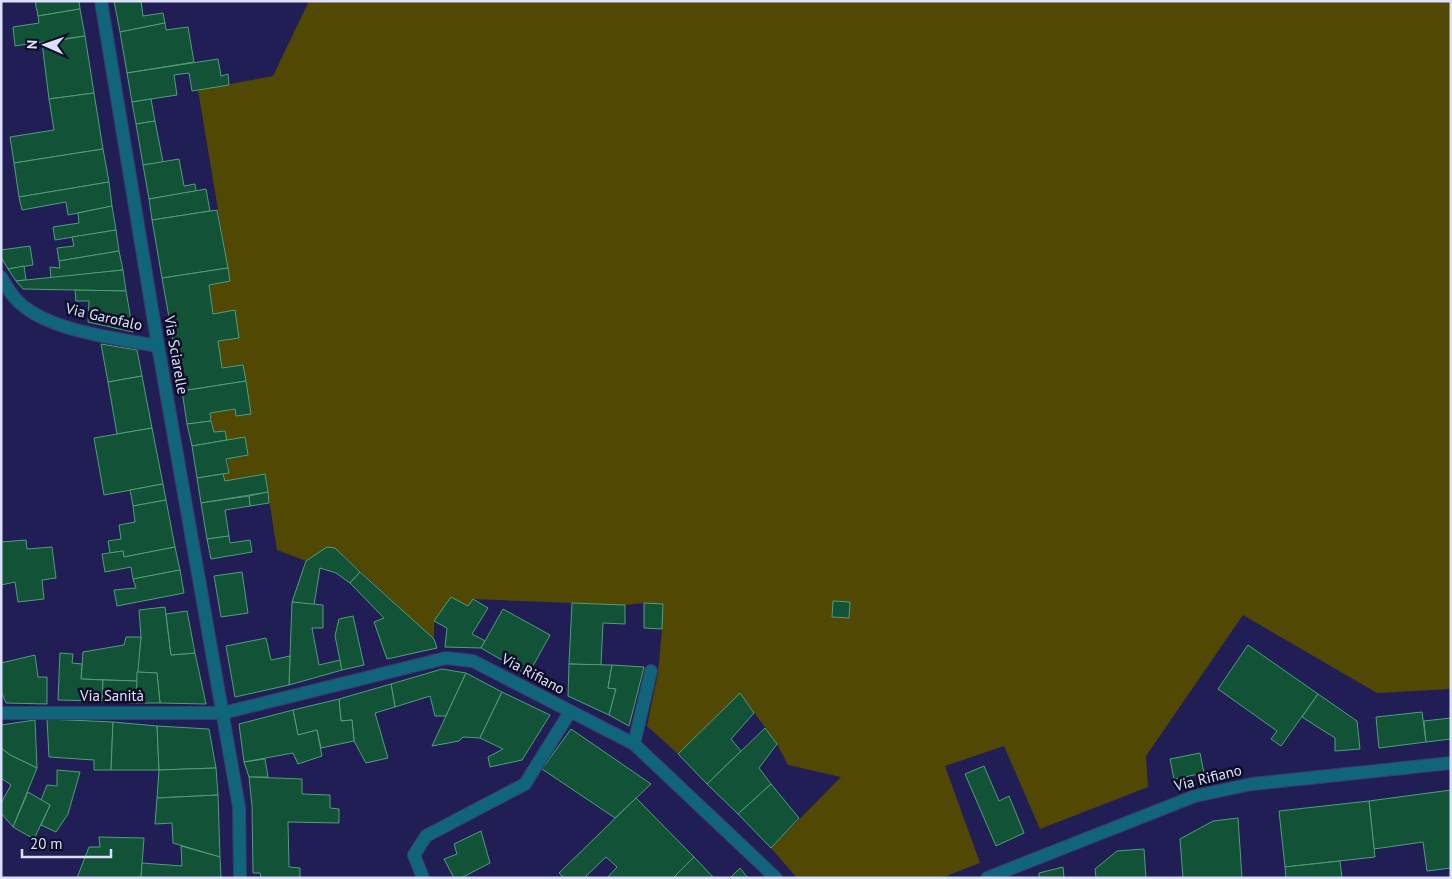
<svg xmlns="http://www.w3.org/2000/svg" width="1452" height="879" font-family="'PT Sans',sans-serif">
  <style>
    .green { fill: #514803 }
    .building { fill: #125237; stroke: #509f79 }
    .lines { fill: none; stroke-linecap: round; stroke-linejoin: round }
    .street-casing { stroke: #3b396d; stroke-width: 14 }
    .street { stroke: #10657a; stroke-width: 12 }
    .labels { text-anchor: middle; stroke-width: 5; stroke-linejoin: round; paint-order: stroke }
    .street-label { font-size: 15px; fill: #dde0fd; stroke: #0d0d25 }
  </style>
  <rect width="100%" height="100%" fill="#211e56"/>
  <!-- green -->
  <path class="green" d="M309,1H1451V689L1377,693L1243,615L1146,756L1148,787L1040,829L1004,746L945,766L980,863L941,878H797L771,848L841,777L788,765L777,744L740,693L678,754L647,726L658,673L662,629L644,603L625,605L473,599L468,606L451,598L434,621V639L335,548H327L306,561L277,550L265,474L225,481L223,474L229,473L225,431L214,432L210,413L235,409L236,416L251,414L243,365L222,368L209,285L230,281L198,90L273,76Z"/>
  <!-- building -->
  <g class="building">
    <path d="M35,1H79L80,9L38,16Z"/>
    <path d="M114,1H141L143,16L163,13L165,23L120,32Z"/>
    <path d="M80,9L85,36L15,46L13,27L39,23L38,16Z"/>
    <path d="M165,23L166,30L188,27L194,62L127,73L120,32Z"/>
    <path d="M85,36L94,93L49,99L42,43Z"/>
    <path d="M218,59L221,76L228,74L229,85L192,91L189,73L174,75L177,95L132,102L127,73Z"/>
    <path d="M94,93L103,149L14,163L10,137L54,130L49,99Z"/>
    <path d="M151,99L155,121L136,124L132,102Z"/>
    <path d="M155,121L163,162L143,165L136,124Z"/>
    <path d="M103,149L109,182L19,197L14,163Z"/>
    <path d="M179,159L184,186L195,184L196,191L149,199L143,165Z"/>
    <path d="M109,182L112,206L68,215L66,202L22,210L19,197Z"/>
    <path d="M206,189L210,211L152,220L149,199Z"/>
    <path d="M112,206L116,230L55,240L53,227L79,223L78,213Z"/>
    <path d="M217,210L228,268L162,278L152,220Z"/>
    <path d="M116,230L119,251L59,261L57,248L74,246L72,237Z"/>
    <path d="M30,246L33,265L8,269L1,257V250Z"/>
    <path d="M119,251L123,270L51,278L50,267L60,268L59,261Z"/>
    <path d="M24,266L26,280L16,281L8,269Z"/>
    <path d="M228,268L230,281L209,285L213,314L235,310L239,338L218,341L222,368L243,365L246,381L182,391L162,278Z"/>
    <path d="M123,270L126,291L23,289L16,281Z"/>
    <path d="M75,290L126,291L133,332L88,322L89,301H76Z"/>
    <path d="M101,344L137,350L142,376L108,382Z"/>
    <path d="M142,376L152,428L117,434L108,382Z"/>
    <path d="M246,381L251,414L236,416L235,409L210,413L211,421L187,424L182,391Z"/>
    <path d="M211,421L214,432L225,431L227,440L192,446L187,424Z"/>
    <path d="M152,428L163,484L104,495L94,438Z"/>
    <path d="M245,437L248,455L226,459L229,473L197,478L192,446Z"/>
    <path d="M223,474L225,481L265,474L268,492L201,503L197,478Z"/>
    <path d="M163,484L166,500L133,506L130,490Z"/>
    <path d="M268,492L269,503L250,506L249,496Z"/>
    <path d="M249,496L250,506L225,510L229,536L207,539L201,503Z"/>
    <path d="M166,500L175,547L124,557L123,551L110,553L108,541L121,539L119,525L135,522L133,506Z"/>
    <path d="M229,536L230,543L250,540L252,552L211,559L207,539Z"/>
    <path d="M26,540L27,549L52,547L56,578L42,580L44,599L18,602L15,582L1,585V542Z"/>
    <path d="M175,547L180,570L133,579L131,567L105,572L102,554L123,551L124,557Z"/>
    <path d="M327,547L335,548L360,572L350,583L336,573L320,568L314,605L292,602L306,561Z"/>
    <path d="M180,570L184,593L117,606L114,590L136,588L133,579Z"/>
    <path d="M242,572L248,613L221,617L214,576Z"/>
    <path d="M360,572L434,639L437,648L387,659L374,622L384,618L350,583Z"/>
    <path d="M451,597L468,606L473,599L488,608L472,634L485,641L481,648L445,647L447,628L434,621Z"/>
    <path d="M833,601L850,602L849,618L832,617Z"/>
    <path d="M292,602L323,605V628H312L319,665L340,660L342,670L289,685Z"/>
    <path d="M572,603L625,605V624L603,623L601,665L569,664Z"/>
    <path d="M644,603L663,604L662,629L644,628Z"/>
    <path d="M165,607L171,655L195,653L206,704L160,703L157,673L137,672L141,637L139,610Z"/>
    <path d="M503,609L550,635L528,675L481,648Z"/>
    <path d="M187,611L195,653L171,655L166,614Z"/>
    <path d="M353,616L364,665L342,670L335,636L339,619Z"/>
    <path d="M126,637H141L137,681L81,679L83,652L124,645Z"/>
    <path d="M266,638L271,660L290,656L289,685L235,697L226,646Z"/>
    <path d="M1248,645L1318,694L1281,746L1271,739L1277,731L1218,689Z"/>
    <path d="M60,653L73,654L72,663L82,664L81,679L103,680L102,701L58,700Z"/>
    <path d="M35,655L38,677H47V704L6,703L1,691V663Z"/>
    <path d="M569,664L612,665L608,688L616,689L609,715L568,696Z"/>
    <path d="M612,665L644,667L629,726L609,715L616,689L608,688Z"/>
    <path d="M442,669L466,673L446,716H435L430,696L395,707L391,684Z"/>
    <path d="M137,672L157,673L160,703H136Z"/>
    <path d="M466,673L502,692L480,738L463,737L459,741L432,746Z"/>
    <path d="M103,680L137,681L136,703L102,701Z"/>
    <path d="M391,684L395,707L375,713L388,758L366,763L354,741L352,720L341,721L339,699Z"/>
    <path d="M502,692L550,715L522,760L490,767L488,757L503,749L480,738Z"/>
    <path d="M740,693L754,713L731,739L741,751L707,784L678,754Z"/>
    <path d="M1318,694L1357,721L1360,749L1335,751V738L1302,717Z"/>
    <path d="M339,699L341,721L352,720L354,741L321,748L317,730L298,735L293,710Z"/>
    <path d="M293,710L298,735L317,730L322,756L298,764L293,753L244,762L239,724Z"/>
    <path d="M1422,712L1426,742L1379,748L1376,717Z"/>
    <path d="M1451,718V739L1426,742L1424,721Z"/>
    <path d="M47,719L113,722L111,770H94V760L49,757Z"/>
    <path d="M35,720L37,768L10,755L1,748V725Z"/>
    <path d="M113,722L157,726L159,770H111Z"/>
    <path d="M157,726L209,729L216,768L159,770Z"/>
    <path d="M765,728L777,744L759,768L771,784L738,814L707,784Z"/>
    <path d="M571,729L651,784L615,818L542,769Z"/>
    <path d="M1,748L10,755L37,768L13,827L1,813V803L11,785L1,778Z"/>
    <path d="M1200,753L1204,773L1174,779L1170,759Z"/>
    <path d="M265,759L268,777H249L244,762Z"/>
    <path d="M984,766L999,801L1009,796L1024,833L996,846L965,774Z"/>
    <path d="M216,768L218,795L157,798L159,770Z"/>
    <path d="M57,770L80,772L68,814L56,832L41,825L50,805L41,800L47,785L57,786Z"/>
    <path d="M249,777L302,779V794L330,795V808L339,809V823L288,822L289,867L300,868V878H261L260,873H253L252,806Z"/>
    <path d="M771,784L799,818L771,848L738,814Z"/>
    <path d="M1451,790V868L1427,871L1423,842L1374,849L1369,801Z"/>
    <path d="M28,792L50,805L34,839L13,827Z"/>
    <path d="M218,795L220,857L173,843L172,823L155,824L157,798Z"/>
    <path d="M636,798L694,857L673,878H607L617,867L606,857L584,878H564L559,873Z"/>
    <path d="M1369,801L1375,857L1285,867L1279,811Z"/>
    <path d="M1238,818L1242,878H1183L1180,839L1213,821Z"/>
    <path d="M481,831L490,863L461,878H454L444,859L457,854L454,844Z"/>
    <path d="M99,837L144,838L141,878H77L89,847H100Z"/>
    <path d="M181,846L220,857L221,878H141L142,863L182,866Z"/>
    <path d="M1144,849L1146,878H1096L1095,869L1117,851Z"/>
    <path d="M694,857L714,878H673Z"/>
    <path d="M1340,861L1342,878H1286L1285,867Z"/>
    <path d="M1063,867L1064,878H1039V873Z"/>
    <path d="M740,868L748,878H730Z"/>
  </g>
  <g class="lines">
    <defs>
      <g id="street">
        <path d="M101,1L158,346L239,807L240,878"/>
        <path d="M1,277C5,284 9,291 14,297C42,331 116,338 158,346"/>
        <path d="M1,713H223L446,658L473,661L634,744L776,878"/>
        <path d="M634,744L651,671"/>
        <path d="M423,878L414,855L426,836L525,784L570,712"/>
        <path d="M987,878L1195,796L1252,784L1451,763"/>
      </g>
    </defs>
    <!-- street casing -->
    <use href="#street" class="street-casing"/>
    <!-- street -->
    <use href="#street" class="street"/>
  </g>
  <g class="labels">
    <!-- street labels -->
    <g class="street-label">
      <text transform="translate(104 317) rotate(13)" y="5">Via Garofalo</text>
      <text transform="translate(176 355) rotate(80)" y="5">Via Sciarelle</text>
      <text transform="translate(533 674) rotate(28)" y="5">Via Rifiano</text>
      <text x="112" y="701">Via Sanità</text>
      <text transform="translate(1208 778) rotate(-14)" y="5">Via Rifiano</text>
    </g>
  </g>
  <!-- border -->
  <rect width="1452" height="879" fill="none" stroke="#dde0fd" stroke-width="5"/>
  <!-- north arrow -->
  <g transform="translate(45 45) rotate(272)" stroke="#0d0d25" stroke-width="4" paint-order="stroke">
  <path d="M0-4L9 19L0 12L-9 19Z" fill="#dde0fd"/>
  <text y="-8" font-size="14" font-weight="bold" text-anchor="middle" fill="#dde0fd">N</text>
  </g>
  <!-- scale -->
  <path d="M22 849v8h89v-8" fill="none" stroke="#dde0fd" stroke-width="2.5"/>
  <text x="30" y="849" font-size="15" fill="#dde0fd" stroke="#0d0d25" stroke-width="4" paint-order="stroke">20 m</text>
</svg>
